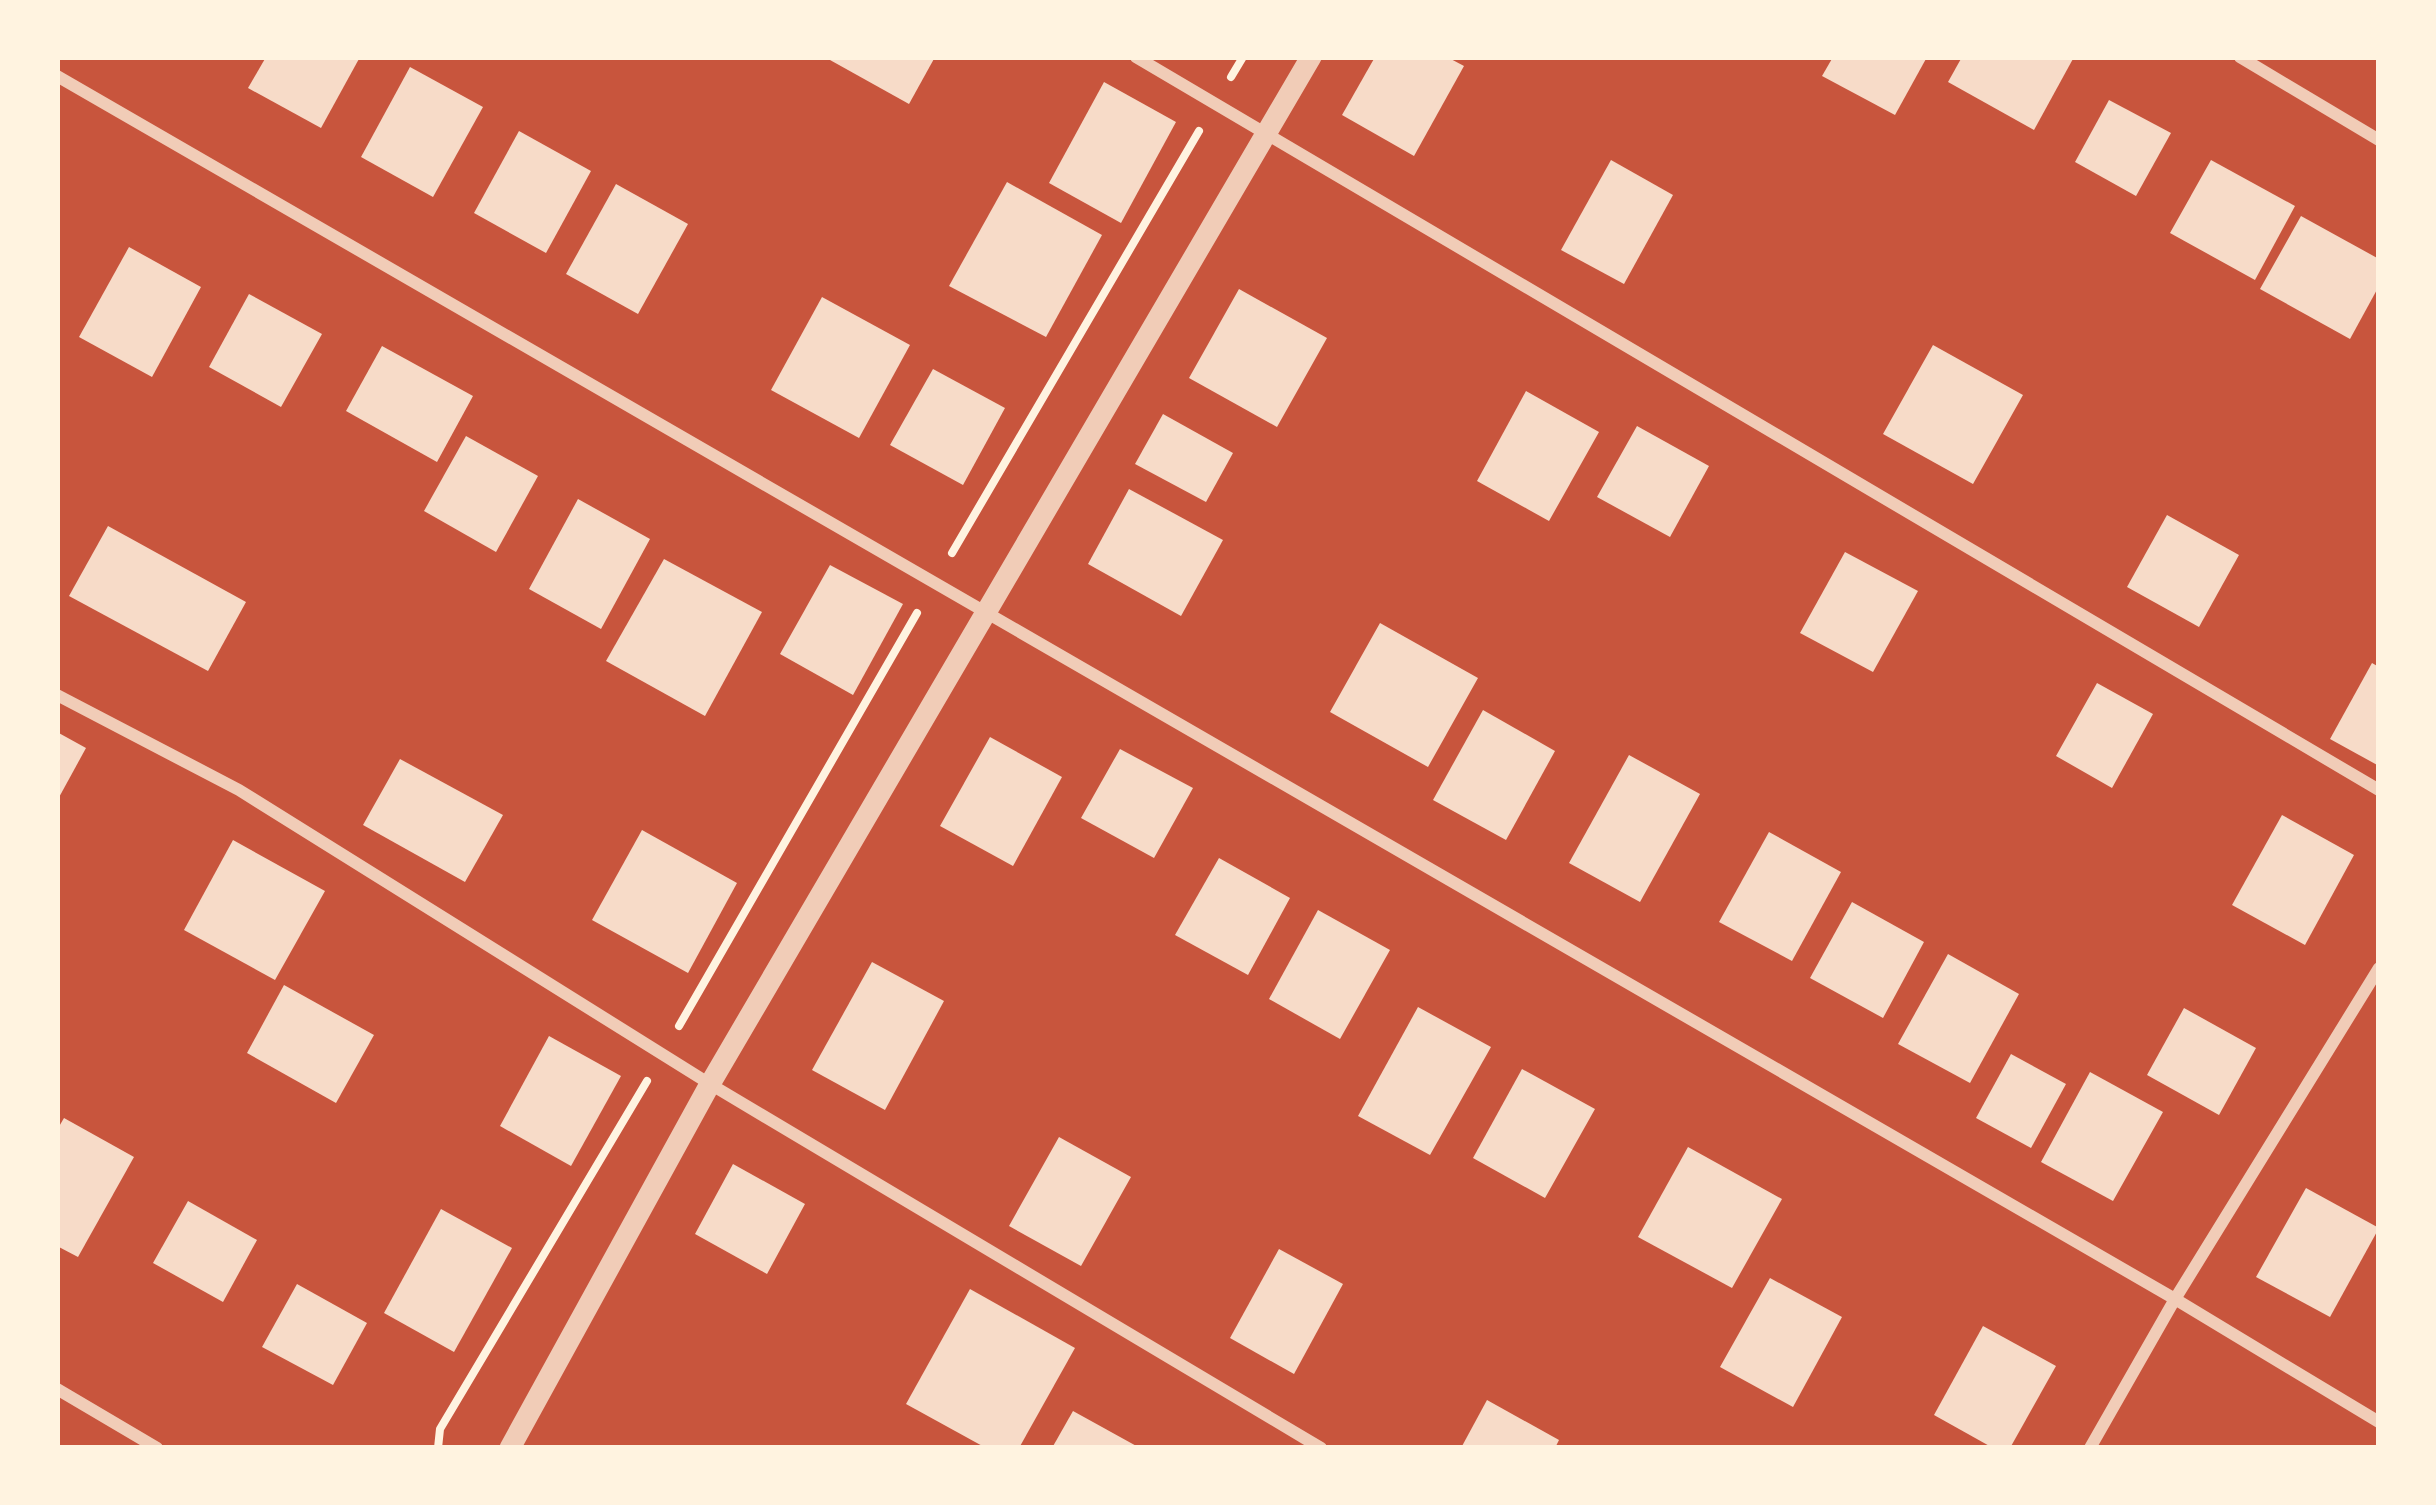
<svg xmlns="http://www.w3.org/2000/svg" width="2436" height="1505" font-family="Roboto,sans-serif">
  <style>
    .building { fill: #f7dbc8 }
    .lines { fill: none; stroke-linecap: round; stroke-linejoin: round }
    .path { stroke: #fff3e0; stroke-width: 8 }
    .minor { stroke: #f1ccb7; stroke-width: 12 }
    .tertiary { stroke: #f1ccb7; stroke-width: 21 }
  </style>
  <rect width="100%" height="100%" fill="#c8553d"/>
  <!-- building -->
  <g class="building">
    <path d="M266,57H360L321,128L248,88Z"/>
    <path d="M832,57H935L909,104L830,60Z"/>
    <path d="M1375,57H1447L1464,66L1414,156L1342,115Z"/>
    <path d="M1833,57H1927L1895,115L1822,76Z"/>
    <path d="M1962,57H2074L2034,130L1948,82Z"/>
    <path d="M410,67L483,107L433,197L361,157Z"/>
    <path d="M1104,82L1176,122L1121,223L1049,183Z"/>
    <path d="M2109,100L2171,133L2136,196L2075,162Z"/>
    <path d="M519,131L591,171L546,253L474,213Z"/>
    <path d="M1611,160L1673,195L1624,284L1561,250Z"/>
    <path d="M2211,160L2295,206L2255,280L2170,233Z"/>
    <path d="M1007,182L1102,235L1046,337L949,286Z"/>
    <path d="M616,184L688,224L638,314L566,274Z"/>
    <path d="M2301,216L2379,259V286L2350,339L2260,289Z"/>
    <path d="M129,247L201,287L152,377L79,337Z"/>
    <path d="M1239,289L1327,338L1277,427L1189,378Z"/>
    <path d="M249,294L322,334L281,407L209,367Z"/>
    <path d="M822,297L910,345L859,438L771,390Z"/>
    <path d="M1933,345L2023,395L1973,484L1883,434Z"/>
    <path d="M382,346L473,396L437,462L346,411Z"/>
    <path d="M933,369L1005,408L963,485L890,445Z"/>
    <path d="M1526,391L1599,432L1549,521L1477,481Z"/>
    <path d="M1163,414L1233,453L1206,502L1135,464Z"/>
    <path d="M1637,426L1709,466L1670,537L1597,497Z"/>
    <path d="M466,436L538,476L496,552L424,511Z"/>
    <path d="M1129,489L1223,540L1181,616L1088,564Z"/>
    <path d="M578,499L650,539L601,629L529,589Z"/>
    <path d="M2167,515L2239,555L2199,627L2127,587Z"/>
    <path d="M108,526L246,602L208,671L69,596Z"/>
    <path d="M1845,552L1918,591L1873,672L1800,633Z"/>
    <path d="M664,559L762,612L705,716L606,661Z"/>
    <path d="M830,565L903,604L853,695L780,654Z"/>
    <path d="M1380,623L1478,678L1428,767L1330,712Z"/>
    <path d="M2372,663L2379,667V766L2330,739Z"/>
    <path d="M2097,683L2153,714L2112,788L2056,756Z"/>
    <path d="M1483,710L1555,751L1506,840L1433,800Z"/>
    <path d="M57,732L86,748L57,801Z"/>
    <path d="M990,737L1062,777L1013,866L940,826Z"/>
    <path d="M1120,749L1193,788L1154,858L1081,818Z"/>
    <path d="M1629,755L1700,794L1640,902L1569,863Z"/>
    <path d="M400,759L503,815L465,882L363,825Z"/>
    <path d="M2282,815L2354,855L2305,945L2232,905Z"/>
    <path d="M642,830L737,883L688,973L592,920Z"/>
    <path d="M1769,832L1841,872L1792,961L1719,922Z"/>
    <path d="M233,840L325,891L275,980L184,930Z"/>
    <path d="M1219,858L1290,898L1248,975L1175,935Z"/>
    <path d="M1852,902L1924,942L1883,1018L1810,978Z"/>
    <path d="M1318,910L1390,950L1340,1039L1269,999Z"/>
    <path d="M1948,954L2019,994L1970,1083L1898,1044Z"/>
    <path d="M872,962L944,1001L885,1110L812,1070Z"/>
    <path d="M284,985L374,1035L336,1103L247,1053Z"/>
    <path d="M1418,1007L1491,1047L1430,1155L1358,1116Z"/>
    <path d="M2184,1008L2256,1048L2219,1115L2147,1075Z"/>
    <path d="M549,1036L621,1076L571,1166L500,1126Z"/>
    <path d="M2011,1054L2066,1084L2031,1148L1976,1118Z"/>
    <path d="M1522,1069L1595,1109L1545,1198L1473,1158Z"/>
    <path d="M2090,1072L2163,1112L2113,1201L2041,1162Z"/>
    <path d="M64,1118L134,1157L78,1257L57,1246V1130Z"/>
    <path d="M1059,1137L1131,1177L1081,1266L1009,1226Z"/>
    <path d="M1688,1147L1782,1199L1732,1288L1638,1237Z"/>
    <path d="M733,1164L805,1204L767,1274L695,1234Z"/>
    <path d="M2306,1188L2379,1228L2330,1317L2256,1277Z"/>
    <path d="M188,1201L257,1240L223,1302L153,1263Z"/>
    <path d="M441,1209L512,1248L454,1352L384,1313Z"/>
    <path d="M1279,1249L1343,1284L1294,1374L1230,1338Z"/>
    <path d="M1770,1278L1842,1317L1793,1407L1720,1367Z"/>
    <path d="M297,1284L367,1323L333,1385L262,1347Z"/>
    <path d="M970,1289L1075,1348L1019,1448H986L906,1404Z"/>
    <path d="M1983,1326L2056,1366L2010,1448H1993L1934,1415Z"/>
    <path d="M1487,1400L1559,1440L1555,1448H1461Z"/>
    <path d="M1073,1411L1140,1448H1052Z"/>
  </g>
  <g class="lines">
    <!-- path -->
    <g class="path">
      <path d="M1231,77L1243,57"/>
      <path d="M952,553L1199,131"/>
      <path d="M679,1026L917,613"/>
      <path d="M438,1448L440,1429L647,1081"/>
    </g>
    <!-- minor -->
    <g class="minor">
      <path d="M1136,57L2379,790"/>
      <path d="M2240,57L2379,140"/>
      <path d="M57,76L2175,1299L2379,1422"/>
      <path d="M57,695L239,790L710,1084L1321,1448"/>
      <path d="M57,1389L157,1448"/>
      <path d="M2090,1448L2175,1299L2379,968"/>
    </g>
    <!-- tertiary -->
    <path class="tertiary" d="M510,1448L710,1084L1311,57"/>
  </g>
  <!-- border -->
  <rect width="2436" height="1505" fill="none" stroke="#fff3e0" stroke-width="120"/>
</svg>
